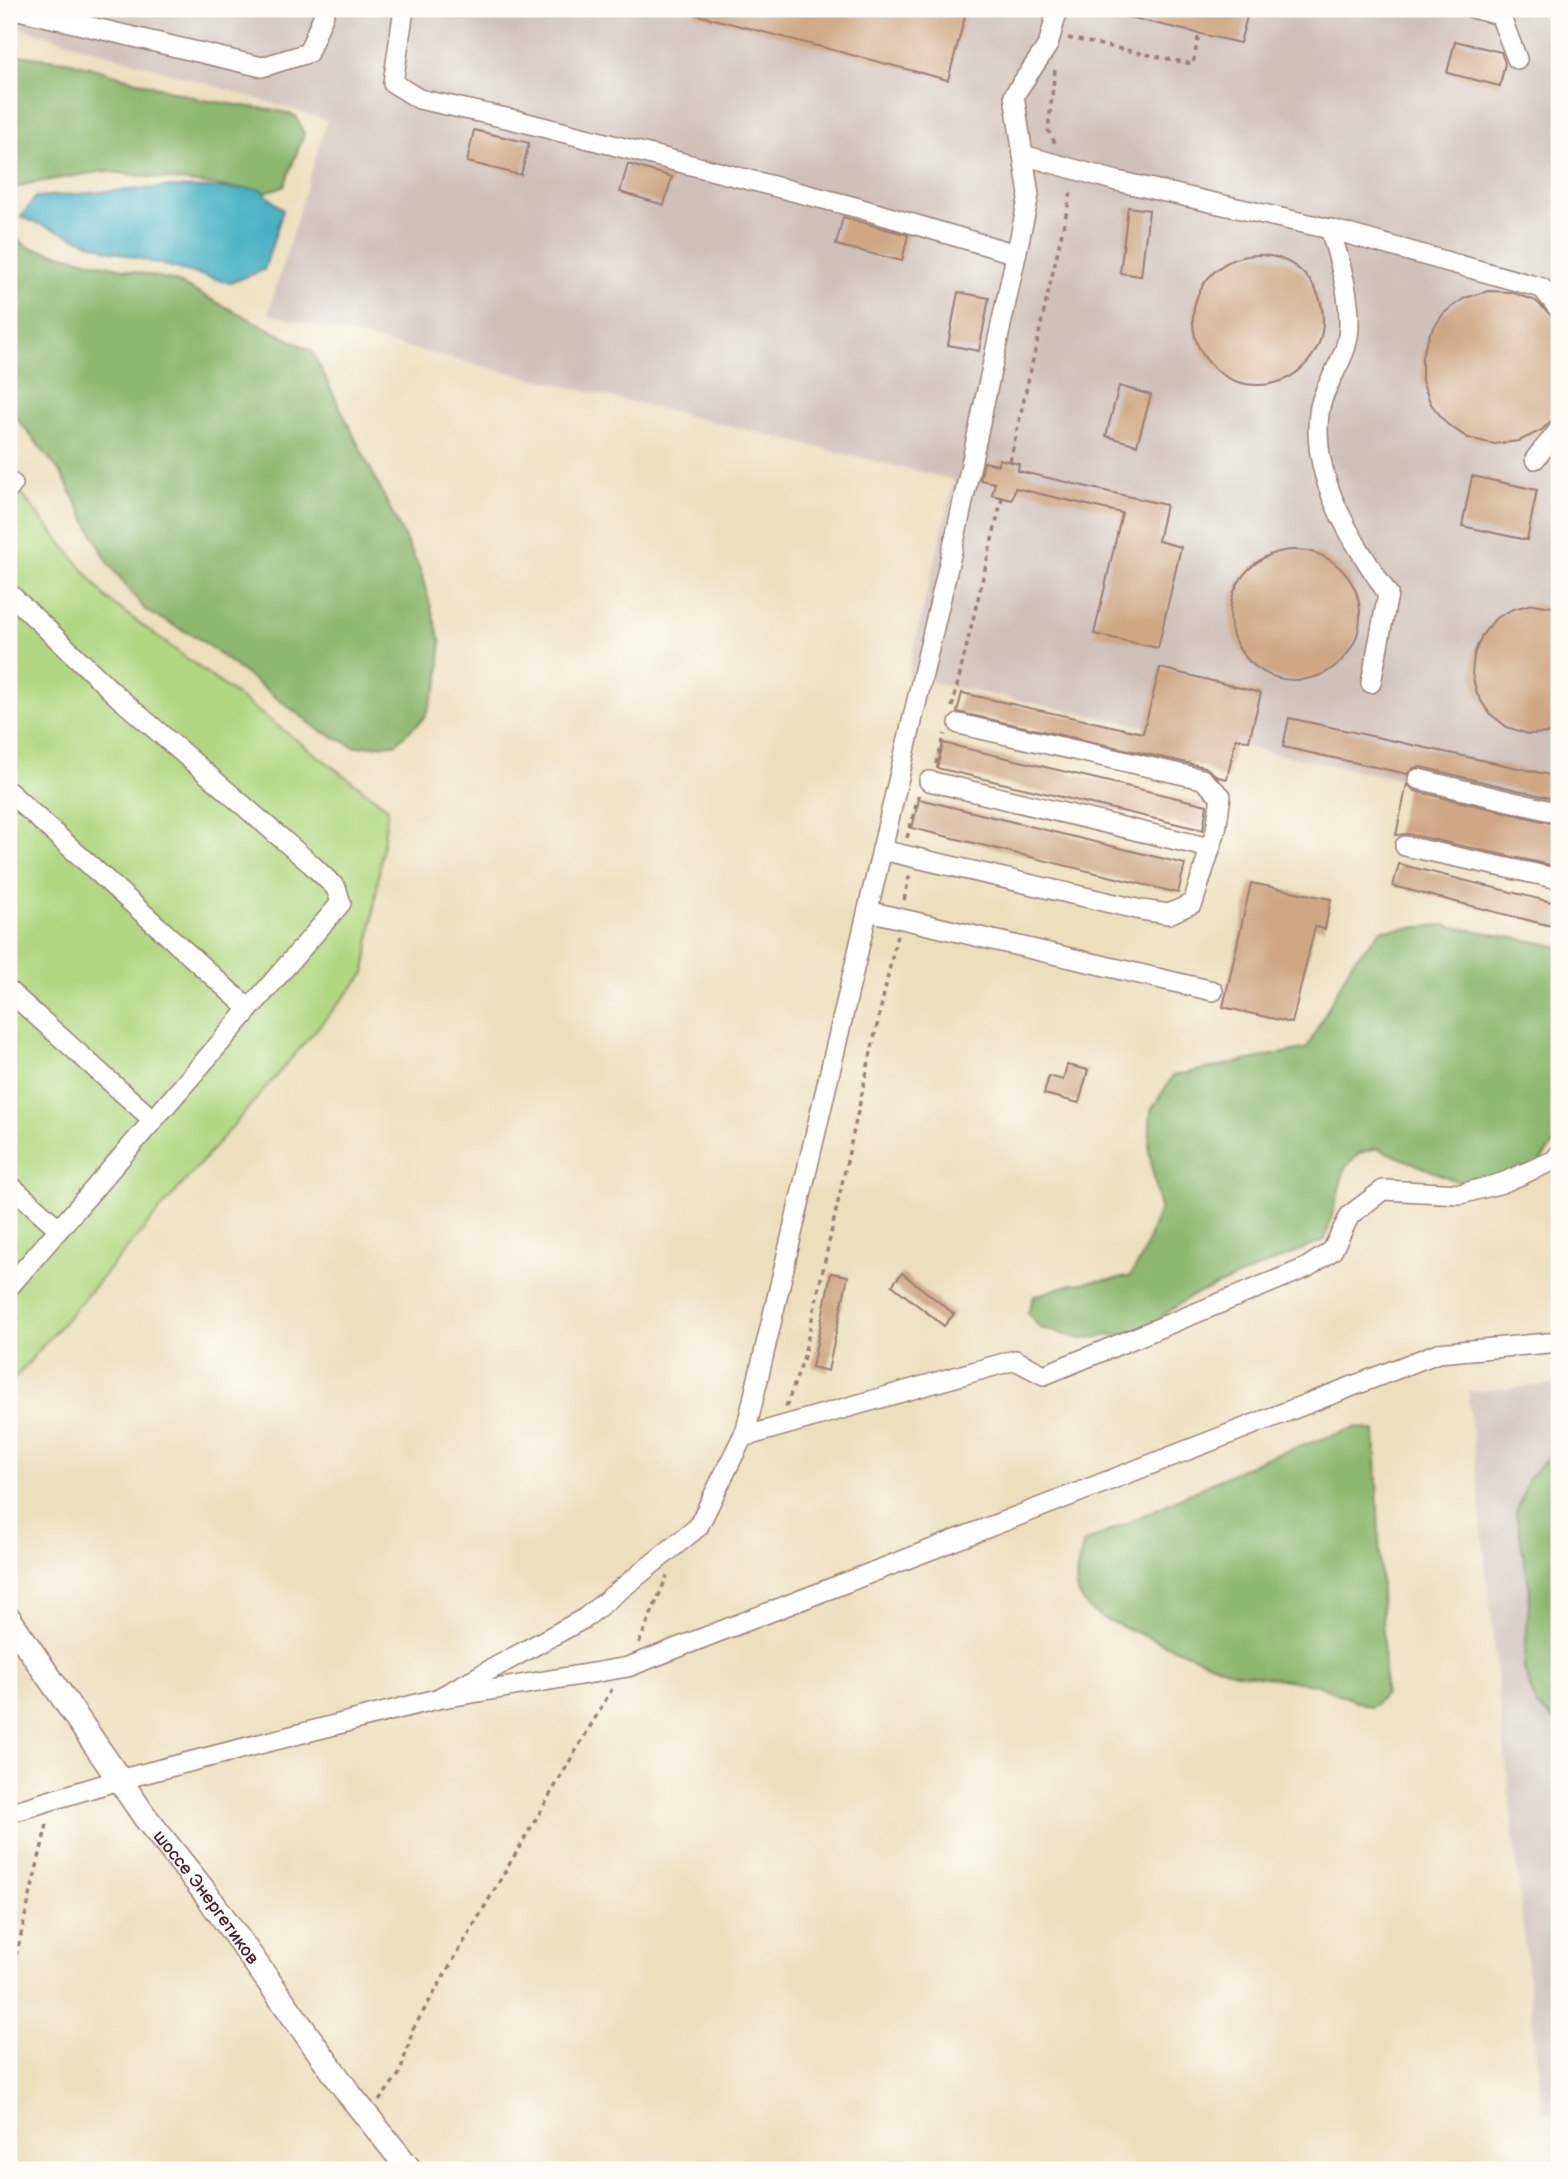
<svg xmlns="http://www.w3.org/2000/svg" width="1568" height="2179" font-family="'Balsamiq Sans',sans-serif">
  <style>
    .industrial { fill: #cec1ba }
    .green { fill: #b1d781; stroke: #7e7b56; stroke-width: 2 }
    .forest { fill: #8cb86f; stroke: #6b6c4d; stroke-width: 2 }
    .water { fill: #45b0c3; stroke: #486877; stroke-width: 2 }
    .building { fill: #cfa784 }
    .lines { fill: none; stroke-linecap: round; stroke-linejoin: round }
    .minor-casing { stroke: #9a7f74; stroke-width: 22 }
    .major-casing { stroke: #9a7f74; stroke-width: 27 }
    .path { stroke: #9a7f74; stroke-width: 3.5; stroke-dasharray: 5 5; stroke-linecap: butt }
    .minor { stroke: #fff; stroke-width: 19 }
    .major { stroke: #fff; stroke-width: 24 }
    .labels { text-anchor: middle; stroke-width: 6; stroke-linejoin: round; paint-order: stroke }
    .street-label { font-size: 18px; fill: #4a1f2b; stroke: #fdfcf7 }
  </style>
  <rect width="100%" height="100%" fill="#fdfcf7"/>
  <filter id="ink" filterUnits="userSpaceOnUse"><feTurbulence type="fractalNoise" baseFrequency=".0143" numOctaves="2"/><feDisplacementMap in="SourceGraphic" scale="14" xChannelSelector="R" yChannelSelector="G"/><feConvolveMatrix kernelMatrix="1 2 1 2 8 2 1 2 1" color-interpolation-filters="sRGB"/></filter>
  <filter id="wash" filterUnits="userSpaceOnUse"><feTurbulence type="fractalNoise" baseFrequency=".00686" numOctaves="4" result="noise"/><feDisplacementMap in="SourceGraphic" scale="28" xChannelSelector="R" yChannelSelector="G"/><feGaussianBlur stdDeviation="1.57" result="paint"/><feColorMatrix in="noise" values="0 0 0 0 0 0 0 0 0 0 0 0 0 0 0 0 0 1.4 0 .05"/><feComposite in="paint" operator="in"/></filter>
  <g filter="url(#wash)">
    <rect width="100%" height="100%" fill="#ebdfbc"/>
    <!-- industrial -->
    <g class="industrial">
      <path d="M9,9H1559V812L907,677L954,480L268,314L327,120L9,24Z"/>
      <path d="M1559,1384V2112L1542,2114L1468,1392Z"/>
    </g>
    <!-- green -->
    <path class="green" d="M9,479L107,599L388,808L365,973L9,1385Z"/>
    <!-- forest -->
    <g class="forest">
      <path d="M9,54L71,62L203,100L279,111L296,116L304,134L284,186L266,192L104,171L26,184L9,190Z"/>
      <path d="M9,233L28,247L175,281L312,351L420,569L441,643L439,681L425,717L395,744L355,747L319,730L198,638L146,611L109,564L61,473L9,409Z"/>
      <path d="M1444,925L1559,946V1137L1532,1171L1474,1184L1456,1181L1377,1148L1359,1153L1345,1168L1325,1240L1188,1298L1141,1331L1082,1339L1040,1328L1028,1313L1034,1296L1072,1284L1129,1277L1140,1261L1160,1209L1149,1151L1151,1110L1173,1076L1307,1048L1352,962L1381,930Z"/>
      <path d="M1357,1427L1375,1431L1385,1694L1371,1707L1314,1684L1231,1672L1102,1618C1068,1597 1074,1577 1084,1543L1263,1459Z"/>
      <path d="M1559,1453V1725L1536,1705L1524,1669L1530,1590L1516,1513L1529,1477L1549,1457Z"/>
    </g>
    <!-- water -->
    <path class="water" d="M167,187L260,189L283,210L264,270L230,283L108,250L21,217L36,197Z"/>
    <g id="blocks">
      <!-- building -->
      <g class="building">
        <path d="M695,9H967L948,80L694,14Z"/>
        <path d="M1120,9H1249L1240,43L1119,15Z"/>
        <path d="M1455,41L1501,52L1505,63L1500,86L1447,73Z"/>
        <path d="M474,130L529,143L521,175L467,162Z"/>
        <path d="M628,164L672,177L664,205L620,192Z"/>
        <path d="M1128,207L1149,210L1141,276L1120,273Z"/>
        <path d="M843,217L908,235L902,261L836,245Z"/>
        <circle cx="1258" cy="320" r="65"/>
        <path d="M1488,291L1511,292L1536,301L1559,323V413L1542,430L1519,441L1494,444L1468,438L1447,424L1431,404L1422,381V356L1430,333L1444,313L1465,298Z"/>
        <path d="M958,292L989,298L979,351L948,345Z"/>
        <path d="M1119,386L1151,395L1137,445L1106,436Z"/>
        <path d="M999,459L1019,464L1018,471L1166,505L1158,541L1181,547L1158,648L1094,634L1122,513L1015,488L1012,500L992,495L995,483L980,480L984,462L998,465Z"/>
        <path d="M1472,476L1537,490L1527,540L1462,526Z"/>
        <circle cx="1295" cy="615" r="65"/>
        <path d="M1533,604L1559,608V730L1551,733L1528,734L1507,727L1489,713L1477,694L1472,674L1474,654L1482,635L1495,619L1513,609Z"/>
        <path d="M1160,668L1261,693L1249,741L1236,738L1227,779L1218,777L1205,767L957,712L962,693L1143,733Z"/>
        <path d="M1289,718L1559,777V800L1421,767L1414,768L1407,774L1283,747Z"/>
        <path d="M943,743L1207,805L1203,830L937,768Z"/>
        <path d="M1407,784L1415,791L1559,825V867L1408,834L1396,835Z"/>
        <path d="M919,799L1185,864L1178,893L912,828Z"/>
        <path d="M1399,864L1559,904V928L1393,886Z"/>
        <path d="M1251,883L1331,899L1325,929L1315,927L1292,1023L1223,1007Z"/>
        <path d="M1067,1065L1088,1070L1079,1103L1044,1094L1049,1076L1063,1080Z"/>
        <path d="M831,1273L848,1276L828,1371L812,1367Z"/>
        <path d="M902,1273L954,1314L944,1326L892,1285Z"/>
      </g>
    </g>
  </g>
  <g filter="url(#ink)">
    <use href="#blocks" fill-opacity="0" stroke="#9a7f74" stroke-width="2"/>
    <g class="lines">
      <defs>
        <g id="minor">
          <path d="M14,9L262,67L308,53L326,9"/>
          <path d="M404,9L393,83L419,99L515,120L855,207L1016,254"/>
          <path d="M1475,9L1500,15L1517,59"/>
          <path d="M1023,155L1117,181L1330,229C1340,263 1357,313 1345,349C1338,370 1321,392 1319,413C1311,481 1353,541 1388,594L1371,683"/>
          <path d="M1330,229L1542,288L1559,309"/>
          <path d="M1535,459L1559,430"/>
          <path d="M9,489L13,484"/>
          <path d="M9,593L118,697L311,864L336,888L341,903L9,1287"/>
          <path d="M1418,779L1559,813"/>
          <path d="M929,781L1210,848"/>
          <path d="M9,792L248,1008"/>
          <path d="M1405,846L1559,879"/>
          <path d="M882,850L1141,910L1169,914L1193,903L1216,830L1221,796L1202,779L959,724"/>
          <path d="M868,911L1213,991"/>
          <path d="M9,991L153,1120"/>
          <path d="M9,1184L58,1228"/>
          <path d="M743,1437L1015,1360L1044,1375L1306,1268L1332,1251L1350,1215L1383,1190L1461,1194L1502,1183L1555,1160L1559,1154"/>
          <path d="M437,1699L585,1618L698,1527L746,1430L958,525L1029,195L1014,95L1048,45L1058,9"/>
          <path d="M9,1813L122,1779L437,1699L628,1667L1438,1353L1559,1342"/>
        </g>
        <g id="major">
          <path id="s1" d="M9,1619L145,1817L204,1891L350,2095L410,2170"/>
        </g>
      </defs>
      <!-- minor casing -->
      <use href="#minor" class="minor-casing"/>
      <!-- major casing -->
      <use href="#major" class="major-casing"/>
      <!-- path -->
      <g class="path">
        <path d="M1068,38L1193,64L1199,33"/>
        <path d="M1055,70L1048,130L1057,147"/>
        <path d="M1010,461L1072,188"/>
        <path d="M952,707L1002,498"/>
        <path d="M936,764L945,734"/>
        <path d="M907,838L919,795"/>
        <path d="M904,900L910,873"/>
        <path d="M786,1407L803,1360L897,935"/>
        <path d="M639,1643L667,1576"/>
        <path d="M9,1985L48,1820"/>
        <path d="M379,2101L400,2073L413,2029L612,1689"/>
      </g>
      <!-- minor -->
      <use href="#minor" class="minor"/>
      <!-- major -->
      <use href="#major" class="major"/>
    </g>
  </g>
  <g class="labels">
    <!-- street labels -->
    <g class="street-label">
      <text dy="6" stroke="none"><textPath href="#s1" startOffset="341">шоссе Энергетиков</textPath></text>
    </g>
  </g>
  <!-- margin -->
  <rect width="1568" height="2179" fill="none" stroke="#fdfcf7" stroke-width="35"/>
</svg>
